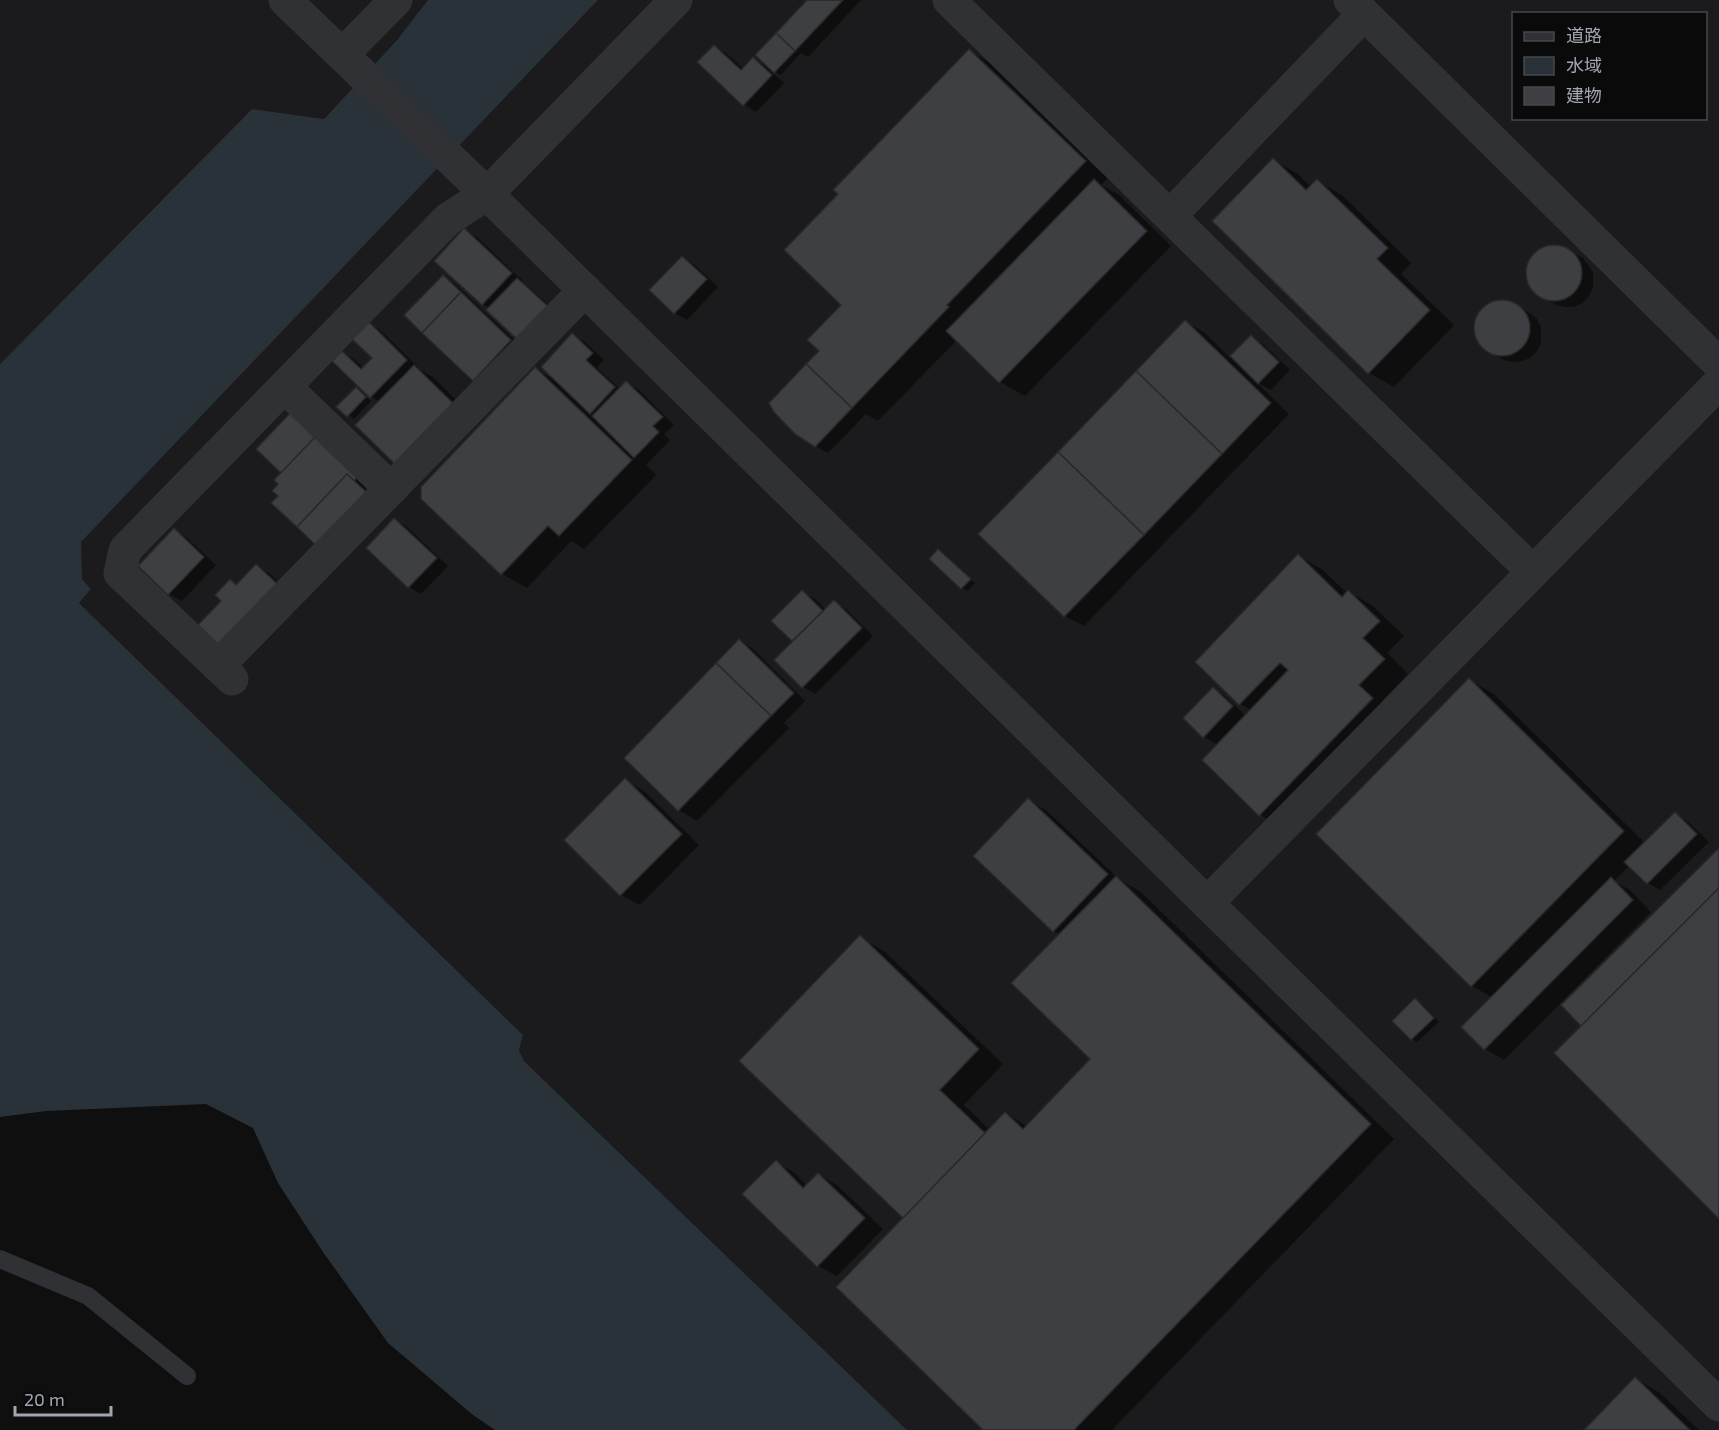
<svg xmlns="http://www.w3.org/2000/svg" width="1719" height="1430" font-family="'Exo 2','Noto Sans JP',sans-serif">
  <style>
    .built { fill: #1b1b1d; fill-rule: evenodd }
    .water { fill: #293238 }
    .shadow { fill: #0007 }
    .building { fill: #3e3f43; stroke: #29292c; stroke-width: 1.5 }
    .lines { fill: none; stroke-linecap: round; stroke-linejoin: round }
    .service { stroke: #303135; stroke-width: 18 }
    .minor { stroke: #303135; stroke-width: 33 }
    .tertiary { stroke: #303135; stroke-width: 33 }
  </style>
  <rect width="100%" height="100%" fill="#0f0f10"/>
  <!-- built -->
  <g class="built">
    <path d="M0,0H429L397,40L324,119L252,109L0,364Z"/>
    <path d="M598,0H1719V1430H907L524,1061L519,1050L523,1035L79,603L91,589L82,579L80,542ZM1514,14H1706V118H1514Z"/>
  </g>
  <!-- water -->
  <path class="water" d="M428,0H598L81,542L82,579L91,589L79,603L523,1035L519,1050L524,1061L907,1430H495L473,1415L388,1343L323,1252L278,1183L253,1128L206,1104L46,1111L0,1117V364L252,109L324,119L397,40Z"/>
  <!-- shadow -->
  <g class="shadow">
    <path d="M809,0H861L808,57L801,53L781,75L772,70L771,71L784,83L756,112L744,104L714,47L727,54L744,69L754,59L769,68Z"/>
    <path d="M970,51L994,65L1110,176L1101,185L1119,195L1171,246L1025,396L1000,382L957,340L878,421L866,414L828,453L808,442L821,351L843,305L840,194Z"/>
    <path d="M1273,160L1298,174L1311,187L1317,181L1342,195L1411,263L1401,274L1454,325L1394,387L1369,373Z"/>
    <path d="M464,230L477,237L523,281L522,282L529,287L561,316L490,308L482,304Z"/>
    <path d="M1553,245L1562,247L1583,258L1593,272V288L1589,296L1583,303L1574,307H1565L1556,305L1535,292L1530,284L1527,275L1528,267L1532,258L1538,251L1545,247Z"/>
    <path d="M683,258L695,265L718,287L687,320L675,313Z"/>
    <path d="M443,277L455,284L523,348L486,386L474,379Z"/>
    <path d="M1502,301L1510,302L1531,314L1537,319L1541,327V344L1537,351L1530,358L1522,361L1513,362L1504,360L1483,347L1478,339L1475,331L1476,321L1479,313L1486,306Z"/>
    <path d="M1185,322L1204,332L1230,358L1251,337L1263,344L1290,370L1271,390L1256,382L1289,414L1084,626L1065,616Z"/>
    <path d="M368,323L380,330L418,367L417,368L433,377L470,414L380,402L371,396L343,353L355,360L364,369L374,358Z"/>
    <path d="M572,335L585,342L604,360L597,368L620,389L626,383L639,390L674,425L664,434L670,440L646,465L656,475L584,549L571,541L527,588L502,574L423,498L536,369L555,380Z"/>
    <path d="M356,389L371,401L354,419L339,407Z"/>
    <path d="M284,473L373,480L365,488L387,509L280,496V484Z"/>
    <path d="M395,520L407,527L448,566L421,594L409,587Z"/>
    <path d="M174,530L186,537L216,565L182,601L169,594L140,566Z"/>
    <path d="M938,551L944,554L975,583L968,591L962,588Z"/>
    <path d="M1299,556L1323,570L1347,593L1349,592L1373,606L1404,636L1387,653L1408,674L1383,700L1396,713L1285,829L1260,815L1204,760L1218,745L1204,737L1213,689L1225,696L1246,716L1251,710L1240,704L1197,662Z"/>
    <path d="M257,566L269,573L296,599L223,601L230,581L238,586Z"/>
    <path d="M802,592L815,599L826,610L834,602L846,609L873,636L815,694L803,687L776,660L794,641L773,621Z"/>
    <path d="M740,641L752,648L805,701L784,723L789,728L697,821L679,810Z"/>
    <path d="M1469,680L1494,694L1645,843L1675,814L1687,821L1709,842L1660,890L1648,883L1630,865L1614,881L1630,890L1651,912L1504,1060L1485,1049L1493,998L1472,986Z"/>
    <path d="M625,780L644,791L699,845L640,905L621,895Z"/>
    <path d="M1028,800L1047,811L1120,880L1141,892L1394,1139L1112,1430H985L905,1218L860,937L885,952L1003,1064L964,1105L990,1130L1006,1114L1027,1126L1092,1059L1061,935L1054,931L975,856Z"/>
    <path d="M1415,1000L1421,1003L1439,1022L1417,1042L1412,1039Z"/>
    <path d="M776,1162L795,1173L807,1186L818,1174L837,1185L883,1229L837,1276L818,1266Z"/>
    <path d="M1636,1379L1660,1393L1699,1430H1586Z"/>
  </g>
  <!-- building -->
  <g class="building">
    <path d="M807,0H843L795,51L776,33Z"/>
    <path d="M776,33L795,51L774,73L755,55Z"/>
    <path d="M714,45L741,70L753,57L772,75L743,106L697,62Z"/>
    <path d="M969,49L1086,161L947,305L949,307L852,408L806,364L819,351L807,340L841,305L784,250L838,194L833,190Z"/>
    <path d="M1273,158L1306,190L1317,179L1388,248L1377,259L1430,310L1368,374L1212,221Z"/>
    <path d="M1094,179L1147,231L999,383L946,331Z"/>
    <path d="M464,228L512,273L482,305L434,261Z"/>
    <circle cx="1554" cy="273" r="28"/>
    <path d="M682,256L707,279L674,314L649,290Z"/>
    <path d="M443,275L461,292L422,333L404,315Z"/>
    <path d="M517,278L550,308L519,341L486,310Z"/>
    <path d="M461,292L511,340L473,381L422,333Z"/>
    <circle cx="1502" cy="328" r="28"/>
    <path d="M1185,320L1271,403L1222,454L1136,371Z"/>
    <path d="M368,321L407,360L370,398L332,361L342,351L361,369L372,358L351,338Z"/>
    <path d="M572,333L593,353L586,360L615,387L590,414L541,367Z"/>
    <path d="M1251,335L1279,362L1258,384L1230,356Z"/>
    <path d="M806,364L852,408L815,447L795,434L774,412L769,403Z"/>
    <path d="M414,365L453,403L398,467L355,425Z"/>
    <path d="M535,367L632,460L559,536L548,526L501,575L421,499V487Z"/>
    <path d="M1136,371L1222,454L1144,535L1058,452Z"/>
    <path d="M626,381L663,417L653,426L659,432L634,458L592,416Z"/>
    <path d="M356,387L366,397L347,417L336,407Z"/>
    <path d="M295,408L320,432L281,473L256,449Z"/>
    <path d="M320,432L362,472L354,481L347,474L297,527L271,503L278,496L272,491L278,484L274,480Z"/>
    <path d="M1058,452L1144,535L1064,617L978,534Z"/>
    <path d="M347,474L376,501L326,555L297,527Z"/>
    <path d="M394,518L437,558L408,588L366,548Z"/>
    <path d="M174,528L204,557L168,595L138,566Z"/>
    <path d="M938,549L971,579L961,589L929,559Z"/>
    <path d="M1298,554L1342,597L1348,590L1380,621L1363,638L1385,659L1359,685L1373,698L1259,816L1202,760L1288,670L1280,663L1239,705L1195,662Z"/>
    <path d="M256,564L285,591L226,652L198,625L221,601L215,595L230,579L236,585Z"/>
    <path d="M802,590L823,611L792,641L771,621Z"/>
    <path d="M834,600L862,628L802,688L774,660Z"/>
    <path d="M739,639L794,693L771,716L716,663Z"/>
    <path d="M716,663L771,716L678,811L624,758Z"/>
    <path d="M1469,678L1624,831L1471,987L1316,834Z"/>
    <path d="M1213,687L1233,706L1203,738L1183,718Z"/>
    <path d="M625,778L682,834L620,896L564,840Z"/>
    <path d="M1028,798L1108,874L1053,932L973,856Z"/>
    <path d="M1675,812L1697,834L1647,884L1624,862Z"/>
    <path d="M1719,848V888L1581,1026L1561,1005Z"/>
    <path d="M1116,876L1371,1124L1074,1430H983L836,1287L1005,1112L1023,1129L1090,1059L1011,983Z"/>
    <path d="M1611,877L1633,900L1484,1050L1461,1027Z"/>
    <path d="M1719,888V1219L1554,1053Z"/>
    <path d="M860,935L979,1049L940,1090L985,1133L903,1218L739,1061Z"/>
    <path d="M1415,998L1434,1018L1411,1040L1392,1021Z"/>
    <path d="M776,1160L803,1188L818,1173L865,1218L817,1267L742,1194Z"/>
    <path d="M1635,1377L1690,1430H1584Z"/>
  </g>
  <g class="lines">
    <!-- service -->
    <path class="service" d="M0,1259L88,1296L187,1376"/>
    <!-- minor -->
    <g class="minor">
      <path d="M949,0L1533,572"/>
      <path d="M1350,0L1719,364"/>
      <path d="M342,55L396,0"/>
      <path d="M1170,216L1364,14"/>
      <path d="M285,387L391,489"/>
      <path d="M218,666L585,290"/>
      <path d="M232,679L120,573L125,550L448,219L487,194L676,0"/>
      <path d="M1207,903L1719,383"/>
    </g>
    <!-- tertiary -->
    <path class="tertiary" d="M285,0L487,194L1207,903L1719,1405"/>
  </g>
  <!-- legend -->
  <rect x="1512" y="12" width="195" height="108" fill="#0a0a0b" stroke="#46484d" stroke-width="1.5"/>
  <rect x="1524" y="32" width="30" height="9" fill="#303135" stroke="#46484d" stroke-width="1.5"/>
  <text x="1566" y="42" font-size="18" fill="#a1a6b1">道路</text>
  <rect x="1524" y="57" width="30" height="18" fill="#293238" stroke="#46484d" stroke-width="1.5"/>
  <text x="1566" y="72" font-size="18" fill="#a1a6b1">水域</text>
  <rect x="1524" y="87" width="30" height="18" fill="#3e3f43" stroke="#46484d" stroke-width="1.5"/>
  <text x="1566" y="102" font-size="18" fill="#a1a6b1">建物</text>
  <!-- scale -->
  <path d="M15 1406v9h96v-9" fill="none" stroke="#a1a6b1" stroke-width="3"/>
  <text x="24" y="1406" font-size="18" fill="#a1a6b1" stroke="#0a0a0b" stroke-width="4.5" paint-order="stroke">20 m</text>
</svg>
